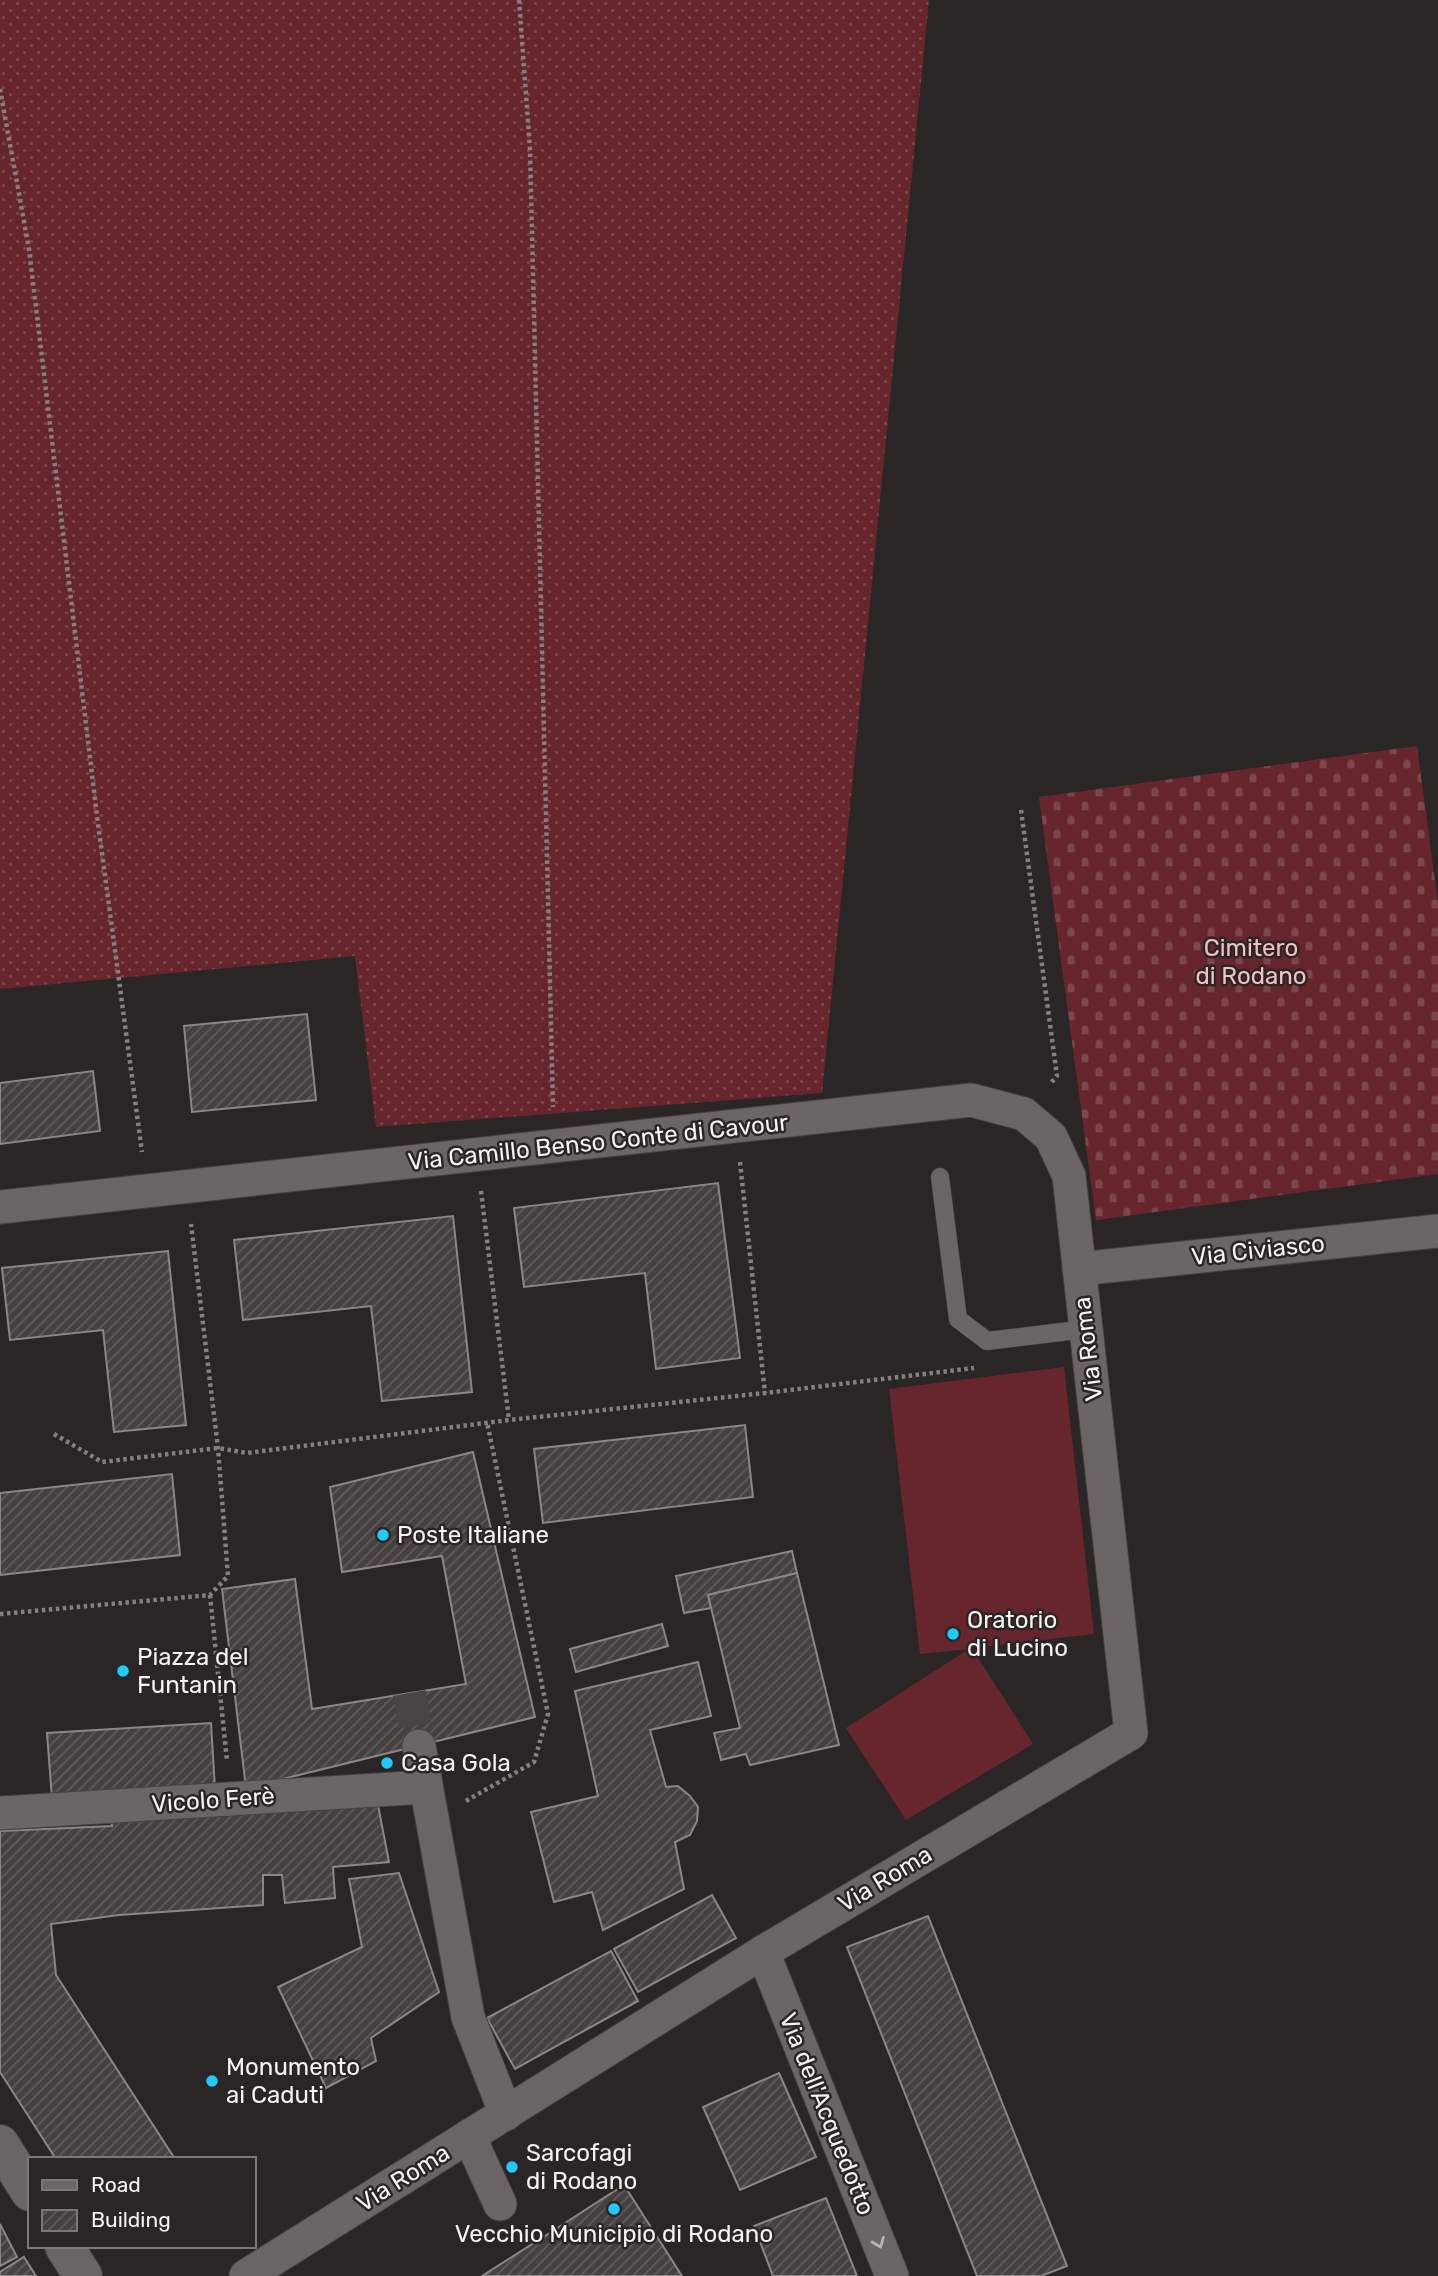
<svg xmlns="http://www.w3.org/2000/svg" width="1438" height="2276" font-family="Rubik,sans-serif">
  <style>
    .grass { fill: #67262d }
    .cemetery { fill: url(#cemetery-stones) }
    .garden { fill: url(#garden-dots) }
    .building { fill: url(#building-hatch); stroke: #8c8686; stroke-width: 2 }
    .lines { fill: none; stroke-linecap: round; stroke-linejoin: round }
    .street-tunnel { stroke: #494545; stroke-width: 33; stroke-dasharray: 33 17; stroke-linecap: butt }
    .lane-casing { stroke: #464141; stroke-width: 19 }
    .street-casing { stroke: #464141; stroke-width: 35 }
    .secondary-casing { stroke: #464141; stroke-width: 40 }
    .path { stroke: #858080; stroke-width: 4.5; stroke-dasharray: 3.5 3.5; stroke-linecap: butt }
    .lane { stroke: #6b6566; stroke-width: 18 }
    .street { stroke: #6b6566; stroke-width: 33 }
    .secondary { stroke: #6b6566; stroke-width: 38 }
    .oneway { stroke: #b7b3b3 }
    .poi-dot { fill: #21c9fd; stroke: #2b2626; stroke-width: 2.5 }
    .labels { text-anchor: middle; stroke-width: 5; stroke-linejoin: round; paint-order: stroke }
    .park-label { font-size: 24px; fill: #f4c0c2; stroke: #2b2626 }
    .street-label { font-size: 24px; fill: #f5f2f2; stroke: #2b2626 }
    .poi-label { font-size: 24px; fill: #f5f2f2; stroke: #2b2626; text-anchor: start }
  </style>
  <defs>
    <pattern id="cemetery-stones" width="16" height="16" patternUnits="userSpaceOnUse" patternTransform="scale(1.75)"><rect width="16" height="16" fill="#67262d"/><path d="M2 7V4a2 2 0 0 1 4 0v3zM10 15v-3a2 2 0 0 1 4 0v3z" fill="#7d464c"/></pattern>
    <pattern id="garden-dots" width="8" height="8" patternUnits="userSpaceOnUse" patternTransform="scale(1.75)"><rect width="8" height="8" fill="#67262d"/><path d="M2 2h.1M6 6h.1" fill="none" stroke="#7d464c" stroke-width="1.8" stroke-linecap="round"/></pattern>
    <pattern id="building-hatch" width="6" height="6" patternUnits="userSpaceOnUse" patternTransform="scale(1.75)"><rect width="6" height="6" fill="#464040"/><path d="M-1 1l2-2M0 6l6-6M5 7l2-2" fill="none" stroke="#615c5c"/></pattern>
  </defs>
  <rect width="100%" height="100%" fill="#2b2626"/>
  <!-- grass -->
  <path class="grass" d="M1064,1367L1094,1634L972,1648L1033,1744L906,1820L846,1728L969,1649L920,1654L889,1389Z"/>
  <!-- cemetery -->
  <path class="cemetery" d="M1417,746L1438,903V1174L1096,1220L1039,797Z"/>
  <!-- garden -->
  <path class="garden" d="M0,0H929L822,1093L376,1127L355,956L0,989Z"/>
  <!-- building -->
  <g class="building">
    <path d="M307,1014L316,1100L192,1112L184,1026Z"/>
    <path d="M93,1071L100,1131L0,1144V1083Z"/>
    <path d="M718,1183L740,1358L656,1369L645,1273L524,1287L514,1208Z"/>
    <path d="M453,1216L472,1392L382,1401L371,1306L243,1320L234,1240Z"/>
    <path d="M168,1251L186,1425L114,1432L103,1330L10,1340L2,1268Z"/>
    <path d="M745,1425L753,1497L543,1523L534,1449Z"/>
    <path d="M473,1452L535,1717L246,1788L222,1589L295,1579L312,1709L466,1684L442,1556L342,1572L330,1487Z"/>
    <path d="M172,1474L180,1555L0,1575V1493Z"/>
    <path d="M792,1551L797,1573L708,1595L711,1608L684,1613L676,1576Z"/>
    <path d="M797,1573L839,1745L750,1765L746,1754L721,1760L714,1733L740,1728L708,1595Z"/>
    <path d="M662,1624L668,1646L576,1672L570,1649Z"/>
    <path d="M698,1662L711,1716L650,1730L666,1787L678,1786L690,1796L698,1807L697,1821L690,1835L675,1842L684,1889L603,1930L592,1892L554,1902L531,1812L598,1796L575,1691Z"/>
    <path d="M211,1723L215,1789L52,1799L47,1733Z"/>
    <path d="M377,1800L389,1862L333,1867L335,1898L285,1903L282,1875H263V1905L119,1915L51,1924L56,1975L175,2159H56L0,2072V1831L112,1826L111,1816Z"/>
    <path d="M399,1873L439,1992L371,2038L376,2061L326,2088L278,1987L362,1947L349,1879Z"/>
    <path d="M712,1895L736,1938L638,1992L614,1949Z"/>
    <path d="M928,1916L1067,2266L1041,2276H977L847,1947Z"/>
    <path d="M611,1951L638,2001L515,2069L487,2018Z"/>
    <path d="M779,2073L816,2157L740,2190L703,2107Z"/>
    <path d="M624,2185L682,2276H482L551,2232Z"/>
    <path d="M826,2198L857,2276H773L754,2226Z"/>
    <path d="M0,2224L17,2257L0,2266Z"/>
    <path d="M24,2257L36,2276H0V2272Z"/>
  </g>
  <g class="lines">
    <!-- street-tunnel -->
    <path class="street-tunnel" d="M409,1693L419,1746"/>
    <defs>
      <path id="lane" d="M940,1177L958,1319L987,1341L1086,1329"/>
      <g id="street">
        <path d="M0,1207L971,1100L1024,1114L1051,1137L1069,1176L1131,1733L763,1952L246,2276"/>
        <path d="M1079,1269L1438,1231"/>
        <path d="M419,1746L468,2017L506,2114"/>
        <path d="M0,1813L426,1787"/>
        <path d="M763,1952L892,2276"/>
        <path d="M469,2136L500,2204"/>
      </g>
      <g id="secondary">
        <path d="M0,2144L30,2192"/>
        <path d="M64,2246L83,2276"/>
      </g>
    </defs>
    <!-- lane casing -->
    <use href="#lane" class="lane-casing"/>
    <!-- street casing -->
    <use href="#street" class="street-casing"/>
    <!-- secondary casing -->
    <use href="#secondary" class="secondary-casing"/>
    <!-- path -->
    <g class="path">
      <path d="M519,0L530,149L553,1107"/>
      <path d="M0,89L29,249L97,816L142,1152"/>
      <path d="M1021,810L1057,1076L1050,1084"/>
      <path d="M740,1162L765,1393"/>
      <path d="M481,1191L509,1420"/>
      <path d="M54,1434L102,1462L218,1448L247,1453L509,1420L765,1393L974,1368"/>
      <path d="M210,1595L227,1761"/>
      <path d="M0,1614L210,1595L228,1576L218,1448L191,1224"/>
      <path d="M466,1801L534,1762L548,1714L487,1422"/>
    </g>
    <!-- lane -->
    <use href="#lane" class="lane"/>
    <!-- street -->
    <use href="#street" class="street"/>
    <!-- secondary -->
    <use href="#secondary" class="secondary"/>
  </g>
  <!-- one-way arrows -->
  <defs><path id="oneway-chevron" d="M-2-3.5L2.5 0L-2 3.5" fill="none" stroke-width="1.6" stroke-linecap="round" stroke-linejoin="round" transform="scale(1.75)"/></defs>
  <use class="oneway" href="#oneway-chevron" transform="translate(879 2243) rotate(68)"/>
  <!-- markers -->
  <g class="poi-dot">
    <circle cx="383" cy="1535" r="7"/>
    <circle cx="953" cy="1634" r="7"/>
    <circle cx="123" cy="1671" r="7"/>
    <circle cx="387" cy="1763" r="7"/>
    <circle cx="212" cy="2081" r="7"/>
    <circle cx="512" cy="2167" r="7"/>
    <circle cx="614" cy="2209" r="7"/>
  </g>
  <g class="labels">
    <!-- park labels -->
    <g class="park-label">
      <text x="1251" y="956">Cimitero<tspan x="1251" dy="28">di Rodano</tspan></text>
    </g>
    <!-- street labels -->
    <g class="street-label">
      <text transform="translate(598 1142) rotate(-6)" y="8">Via Camillo Benso Conte di Cavour</text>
      <text transform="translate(1258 1250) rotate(-6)" y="8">Via Civiasco</text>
      <text transform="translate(1088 1349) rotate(-97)" y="8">Via Roma</text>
      <text transform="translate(213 1800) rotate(-4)" y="8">Vicolo Ferè</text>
      <text transform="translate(885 1879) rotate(-31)" y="8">Via Roma</text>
      <text transform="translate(827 2114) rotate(68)" y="8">Via dell'Acquedotto</text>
      <text transform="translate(403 2178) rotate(-32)" y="8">Via Roma</text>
    </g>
    <!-- poi labels -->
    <g class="poi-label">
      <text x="397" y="1543">Poste Italiane</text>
      <text x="967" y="1628">Oratorio<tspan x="967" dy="28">di Lucino</tspan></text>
      <text x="137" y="1665">Piazza del<tspan x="137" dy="28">Funtanin</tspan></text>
      <text x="401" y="1771">Casa Gola</text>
      <text x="226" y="2075">Monumento<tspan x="226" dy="28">ai Caduti</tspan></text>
      <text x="526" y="2161">Sarcofagi<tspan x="526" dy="28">di Rodano</tspan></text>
      <text x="614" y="2242" text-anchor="middle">Vecchio Municipio di Rodano</text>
    </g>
  </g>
  <!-- legend -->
  <rect x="28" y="2157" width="228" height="91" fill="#2b2626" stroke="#7c7878" stroke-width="2"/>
  <rect x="42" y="2180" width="35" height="10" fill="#6b6566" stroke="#7c7878" stroke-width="2"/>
  <text x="91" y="2192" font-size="21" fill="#f5f2f2">Road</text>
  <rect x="42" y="2210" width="35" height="21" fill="url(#building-hatch)" stroke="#7c7878" stroke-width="2"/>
  <text x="91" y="2227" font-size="21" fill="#f5f2f2">Building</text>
</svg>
